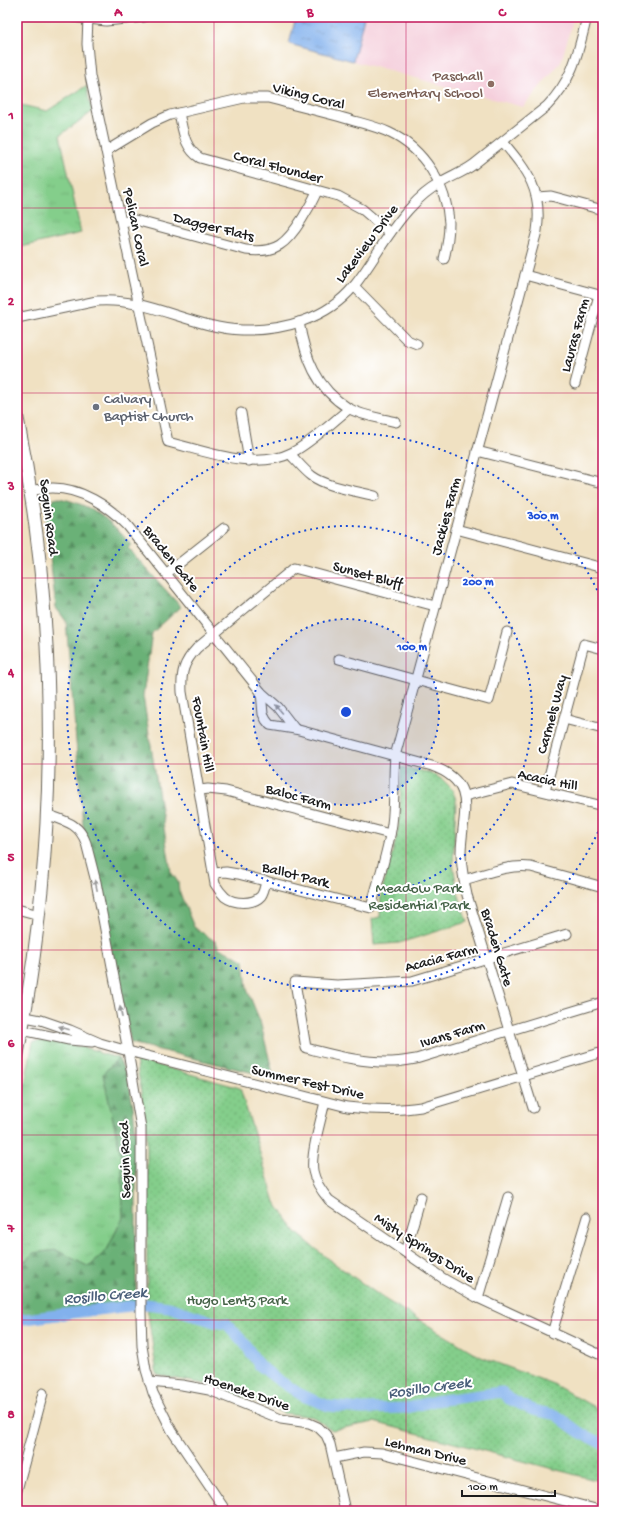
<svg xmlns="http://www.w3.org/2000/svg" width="620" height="1528" font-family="'Gochi Hand',sans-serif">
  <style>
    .built { fill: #f5cfdc }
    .grass { fill: url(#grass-tufts); stroke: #507554 }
    .forest { fill: url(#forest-firs); stroke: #44664a }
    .park { fill: url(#park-dots); stroke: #507554 }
    .water { fill: url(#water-ripples); stroke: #4f6684 }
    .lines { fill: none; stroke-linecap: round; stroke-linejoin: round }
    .river { stroke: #82b1ed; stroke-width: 11 }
    .minor-casing { stroke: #666156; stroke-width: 11 }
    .major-casing { stroke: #666156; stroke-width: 14 }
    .minor { stroke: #fff; stroke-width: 9 }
    .major { stroke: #fff; stroke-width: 12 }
    .oneway { fill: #999 }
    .grid { fill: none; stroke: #c2185b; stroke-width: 1; stroke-opacity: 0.55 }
    .ring { fill: none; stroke: #1d4ed8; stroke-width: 2; stroke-dasharray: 2 4 }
    .education-dot { fill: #8d6e63; stroke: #fff; stroke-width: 1.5 }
    .worship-dot { fill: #6b7280; stroke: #fff; stroke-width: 1.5 }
    .labels { text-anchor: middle; stroke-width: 4; stroke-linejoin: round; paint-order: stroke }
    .education-label { font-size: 15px; fill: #785e54; stroke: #fff; text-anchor: end }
    .street-label { font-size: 15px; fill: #1c1c1c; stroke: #fff }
    .worship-label { font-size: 15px; fill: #5b616d; stroke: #fff; text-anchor: start }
    .park-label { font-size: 15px; fill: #466348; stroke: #fff }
    .water-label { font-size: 16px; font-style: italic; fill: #4a5f7a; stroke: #fff }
    .centre { fill: #1d4ed8; stroke: #fff; stroke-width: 2 }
    .ring-label { font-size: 12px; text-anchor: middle; font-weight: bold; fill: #1d4ed8; stroke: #fff; stroke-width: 4; stroke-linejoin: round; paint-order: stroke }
    .neatline { fill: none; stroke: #c2185b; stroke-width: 1.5 }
    .grid-label { font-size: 13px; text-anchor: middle; font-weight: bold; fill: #c2185b }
  </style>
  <defs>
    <pattern id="grass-tufts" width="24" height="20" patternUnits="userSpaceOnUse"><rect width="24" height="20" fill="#84ce8b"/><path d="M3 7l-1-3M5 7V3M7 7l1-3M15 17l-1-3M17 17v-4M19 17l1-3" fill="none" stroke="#71b077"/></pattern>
    <pattern id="forest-firs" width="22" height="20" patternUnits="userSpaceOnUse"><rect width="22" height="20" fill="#6bb177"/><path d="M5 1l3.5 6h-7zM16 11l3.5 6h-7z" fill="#578f61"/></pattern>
    <pattern id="park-dots" width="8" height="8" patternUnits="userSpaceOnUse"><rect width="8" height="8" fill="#84ce8b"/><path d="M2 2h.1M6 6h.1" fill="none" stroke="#71b077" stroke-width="1.8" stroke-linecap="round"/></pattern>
    <pattern id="water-ripples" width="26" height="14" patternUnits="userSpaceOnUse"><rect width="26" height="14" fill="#82b1ed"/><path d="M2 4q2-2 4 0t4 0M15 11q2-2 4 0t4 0" fill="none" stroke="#6a8fbf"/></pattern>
  </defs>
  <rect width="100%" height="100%" fill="#fff"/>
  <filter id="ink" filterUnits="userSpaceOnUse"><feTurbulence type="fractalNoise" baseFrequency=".025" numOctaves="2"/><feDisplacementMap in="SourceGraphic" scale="8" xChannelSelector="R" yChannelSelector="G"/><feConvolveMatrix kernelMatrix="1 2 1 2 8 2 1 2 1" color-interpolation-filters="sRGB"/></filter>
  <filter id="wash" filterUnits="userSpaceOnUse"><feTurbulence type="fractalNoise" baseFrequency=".012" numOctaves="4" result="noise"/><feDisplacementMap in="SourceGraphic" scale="16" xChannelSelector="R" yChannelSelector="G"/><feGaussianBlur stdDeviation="0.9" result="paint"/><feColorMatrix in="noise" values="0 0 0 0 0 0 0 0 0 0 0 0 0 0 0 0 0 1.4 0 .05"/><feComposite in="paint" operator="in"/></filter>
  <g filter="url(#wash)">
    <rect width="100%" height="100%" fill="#f0e1c2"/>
    <!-- built -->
    <path class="built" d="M296,17H574L561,62L523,107L289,44Z"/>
    <!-- grass -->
    <g class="grass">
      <path d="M86,86L92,112L60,135L81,233L17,248V104L47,111Z"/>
      <path d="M44,1038L98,1051L99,1053L118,1058L103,1074L122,1160L123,1217L107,1250L89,1267L56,1250L29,1260L17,1261V1125L33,1042L43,1041Z"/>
    </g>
    <!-- forest -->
    <g class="forest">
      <path d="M59,498C92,505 110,519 131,545L128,548L181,607L152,633L143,696L171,872L178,882L179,891L194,927L216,942L219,948L244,960L247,989L260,1021L274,1078L131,1043L83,825L66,621L56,608L45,515L54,499Z"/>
      <path d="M118,1058L128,1078L133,1106L136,1136V1303L17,1316V1261L28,1260L33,1253L56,1250L89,1267L107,1250L123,1217L122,1160L103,1074Z"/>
    </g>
    <!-- park -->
    <g class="park">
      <path d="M401,767L431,773L443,780L452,789L456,800L453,865L458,893L468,922L399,943L374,945L372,919L380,917L381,894L395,843L400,819Z"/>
      <path d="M136,1059L240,1088L275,1202L296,1232L328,1259L386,1300L481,1357L553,1384L603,1412V1482L374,1422L332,1430L313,1417L283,1413L215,1386L157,1375L147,1307V1130Z"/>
    </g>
    <!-- water -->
    <path class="water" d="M296,17H364L353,61L289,44Z"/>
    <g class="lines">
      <!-- river -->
      <path class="river" d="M17,1320L146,1304L169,1307L214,1322L227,1324L245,1344L259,1365L277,1379L303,1396L329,1406L362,1409L407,1408L435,1401L502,1392L509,1399L533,1410L556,1415L579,1432L603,1444"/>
    </g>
  </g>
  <g filter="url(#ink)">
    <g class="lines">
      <defs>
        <g id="minor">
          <path d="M73,17L106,21L144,17"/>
          <path d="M88,17L87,44L90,76L168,442C205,451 255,471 291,453C311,443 331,423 349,409"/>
          <path d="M179,113C183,130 184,148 200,158L338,196L362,209L390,233"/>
          <path d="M106,151L152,123L170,115L244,98H268L280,101C301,107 323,112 344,118C360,123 376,126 390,133C424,149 447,186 449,223C449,235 447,247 444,259"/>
          <path d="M537,197L551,196L603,210"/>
          <path d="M122,222L135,220L246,250C276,254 287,243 302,219C308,209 313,201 317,191"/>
          <path d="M525,275L603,296"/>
          <path d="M354,286L407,340L417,344"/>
          <path d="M17,318L97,301C147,297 192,328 242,330C283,331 327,319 354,286C374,261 388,231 411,207C419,198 428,190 439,184C450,177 462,173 473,165L547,106C574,78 578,52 587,17"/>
          <path d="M299,322C305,357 316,388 348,408C362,416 380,418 396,422"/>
          <path d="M575,384L599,295"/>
          <path d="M241,413L249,461"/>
          <path d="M477,451L603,483"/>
          <path d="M290,454C297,461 304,470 312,476C327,487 357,491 375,496"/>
          <path d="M31,490C38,490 46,488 53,488C81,488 108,506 127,525L261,692L278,707L295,729"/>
          <path d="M456,529L603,568"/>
          <path d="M167,573L224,528"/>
          <path d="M339,659L489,700L507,632"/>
          <path d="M261,692L263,714L266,720L270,725L295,729L432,766C479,783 462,814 461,852C461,866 464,881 467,895L533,1108"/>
          <path d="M564,719L603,729"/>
          <path d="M200,790L208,789L226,791L390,834"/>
          <path d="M545,791L584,644L603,649"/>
          <path d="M465,796L512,784L603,806"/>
          <path d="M46,814C65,821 79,823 86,843L96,882L128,1051L141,1128V1314L142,1346L146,1370L153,1393L172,1431L226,1511"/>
          <path d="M213,873L226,872L238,874L371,908C378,880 388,852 392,824C395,802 393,778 395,756L537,231C543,190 527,171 503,142"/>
          <path d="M464,880C485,874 509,864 531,867L603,887"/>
          <path d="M266,881C265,886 264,892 261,896C253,905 234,904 225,897C221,893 218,889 215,884L182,692C181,673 183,663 197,648L294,568L435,606"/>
          <path d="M17,909L39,915"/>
          <path d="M567,934L412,981L337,985L295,982L306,1048C334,1055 362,1063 392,1062C400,1062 408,1060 416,1059L603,1002"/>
          <path d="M25,1017L41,1020L70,1030L100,1043L128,1051L347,1107C373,1110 396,1111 421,1107L603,1052"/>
          <path d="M22,1030L69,1040L92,1042"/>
          <path d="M325,1102C322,1114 319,1126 316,1139C310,1167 310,1177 329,1200L444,1279L478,1298L603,1356"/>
          <path d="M405,1252L421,1197"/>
          <path d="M478,1298L508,1197"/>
          <path d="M552,1333L587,1217"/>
          <path d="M149,1382L182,1385L209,1390L281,1419L309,1423L318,1427L326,1435L330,1444L345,1511"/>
          <path d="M334,1458L364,1452L382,1453L603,1511"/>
          <path d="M17,1490L43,1393"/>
        </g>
        <path id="major" d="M17,416C60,626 59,846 17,1056"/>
      </defs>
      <!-- minor casing -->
      <use href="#minor" class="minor-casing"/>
      <!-- major casing -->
      <use href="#major" class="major-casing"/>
      <!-- minor -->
      <use href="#minor" class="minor"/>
      <!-- major -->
      <use href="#major" class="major"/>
    </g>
    <!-- one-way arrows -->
    <defs><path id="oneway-solid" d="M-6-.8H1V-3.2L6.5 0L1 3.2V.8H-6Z"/></defs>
    <g class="oneway">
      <use href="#oneway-solid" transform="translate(279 709) rotate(-130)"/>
      <use href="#oneway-solid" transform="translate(96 885) rotate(-102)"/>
      <use href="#oneway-solid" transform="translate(121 1012) rotate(-101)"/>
      <use href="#oneway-solid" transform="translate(64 1028) rotate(-162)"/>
    </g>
  </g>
  <!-- grid -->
  <path class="grid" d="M214,17V1511M406,17V1511M17,208H603M17,393H603M17,578H603M17,764H603M17,950H603M17,1135H603M17,1320H603"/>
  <!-- distance rings -->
  <circle cx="346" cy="712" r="93" fill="#1d4ed8" fill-opacity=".12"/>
  <g class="ring">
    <circle cx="346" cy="712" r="93"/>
    <circle cx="346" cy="712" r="186"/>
    <path d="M603 821A279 279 0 1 1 603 603"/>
  </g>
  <!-- markers -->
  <circle class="education-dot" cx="491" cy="84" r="4"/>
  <circle class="worship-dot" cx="96" cy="407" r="4"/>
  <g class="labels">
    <!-- education labels -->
    <g class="education-label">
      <text x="483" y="80">Paschall<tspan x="483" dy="17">Elementary School</tspan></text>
    </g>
    <!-- street labels -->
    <g class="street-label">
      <text transform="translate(309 95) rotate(14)" y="5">Viking Coral</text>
      <text transform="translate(278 166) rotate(15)" y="5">Coral Flounder</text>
      <text transform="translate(214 226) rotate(14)" y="5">Dagger Flats</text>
      <text transform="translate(137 227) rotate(78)" y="5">Pelican Coral</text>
      <text transform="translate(366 243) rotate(-53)" y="5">Lakeview Drive</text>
      <text transform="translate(574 335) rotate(-75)" y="5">Lauras Farm</text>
      <text transform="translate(445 516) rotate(-75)" y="5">Jackies Farm</text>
      <text transform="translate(50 517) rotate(83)" y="5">Seguin Road</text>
      <text transform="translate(172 558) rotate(51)" y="5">Braden Gate</text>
      <text transform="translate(368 574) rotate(15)" y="5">Sunset Bluff</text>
      <text transform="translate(551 714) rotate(-75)" y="5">Carmels Way</text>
      <text transform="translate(204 734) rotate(80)" y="5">Fountain Hill</text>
      <text transform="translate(548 779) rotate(12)" y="5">Acacia Hill</text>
      <text transform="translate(299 796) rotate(15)" y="5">Baloc Farm</text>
      <text transform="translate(296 874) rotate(14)" y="5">Ballot Park</text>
      <text transform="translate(498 947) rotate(73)" y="5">Braden Gate</text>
      <text transform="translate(441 957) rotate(-15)" y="5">Acacia Farm</text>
      <text transform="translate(452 1033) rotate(-17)" y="5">Ivans Farm</text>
      <text transform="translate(308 1081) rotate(13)" y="5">Summer Fest Drive</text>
      <text transform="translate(124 1160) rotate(-92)" y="5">Seguin Road</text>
      <text transform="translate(425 1247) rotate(33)" y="5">Misty Springs Drive</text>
      <text transform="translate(247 1391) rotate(19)" y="5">Hoeneke Drive</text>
      <text transform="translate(426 1450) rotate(14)" y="5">Lehman Drive</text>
    </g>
    <!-- worship labels -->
    <g class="worship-label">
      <text x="104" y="403">Calvary<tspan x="104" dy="17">Baptist Church</tspan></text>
    </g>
    <!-- park labels -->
    <g class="park-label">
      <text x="419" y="892">Meadow Park<tspan x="419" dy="17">Residential Park</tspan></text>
      <text x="237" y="1304">Hugo Lentz Park</text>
    </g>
    <!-- water labels -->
    <g class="water-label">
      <text transform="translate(105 1294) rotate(-5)" y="6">Rosillo Creek</text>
      <text transform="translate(429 1386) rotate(-8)" y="6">Rosillo Creek</text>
    </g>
  </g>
  <circle cx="346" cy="712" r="6" class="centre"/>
  <g class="ring-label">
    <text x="543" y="519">300 m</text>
    <text x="478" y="585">200 m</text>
    <text x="412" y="650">100 m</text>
  </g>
  <!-- margin -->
  <rect width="620" height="1528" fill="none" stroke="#fff" stroke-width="44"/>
  <!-- scale -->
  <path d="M462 1490v6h93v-6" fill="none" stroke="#1c1c1c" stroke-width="2"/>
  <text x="468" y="1490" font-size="12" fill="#1c1c1c" stroke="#ffffff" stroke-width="3" paint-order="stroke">100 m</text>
  <rect x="22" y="22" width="576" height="1484" class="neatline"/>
  <g class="grid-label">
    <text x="118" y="16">A</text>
    <text x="310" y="16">B</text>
    <text x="502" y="16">C</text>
    <text x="11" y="119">1</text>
    <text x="11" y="305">2</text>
    <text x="11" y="490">3</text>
    <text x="11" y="676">4</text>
    <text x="11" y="861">5</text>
    <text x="11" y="1047">6</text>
    <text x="11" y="1232">7</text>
    <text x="11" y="1418">8</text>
  </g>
</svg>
